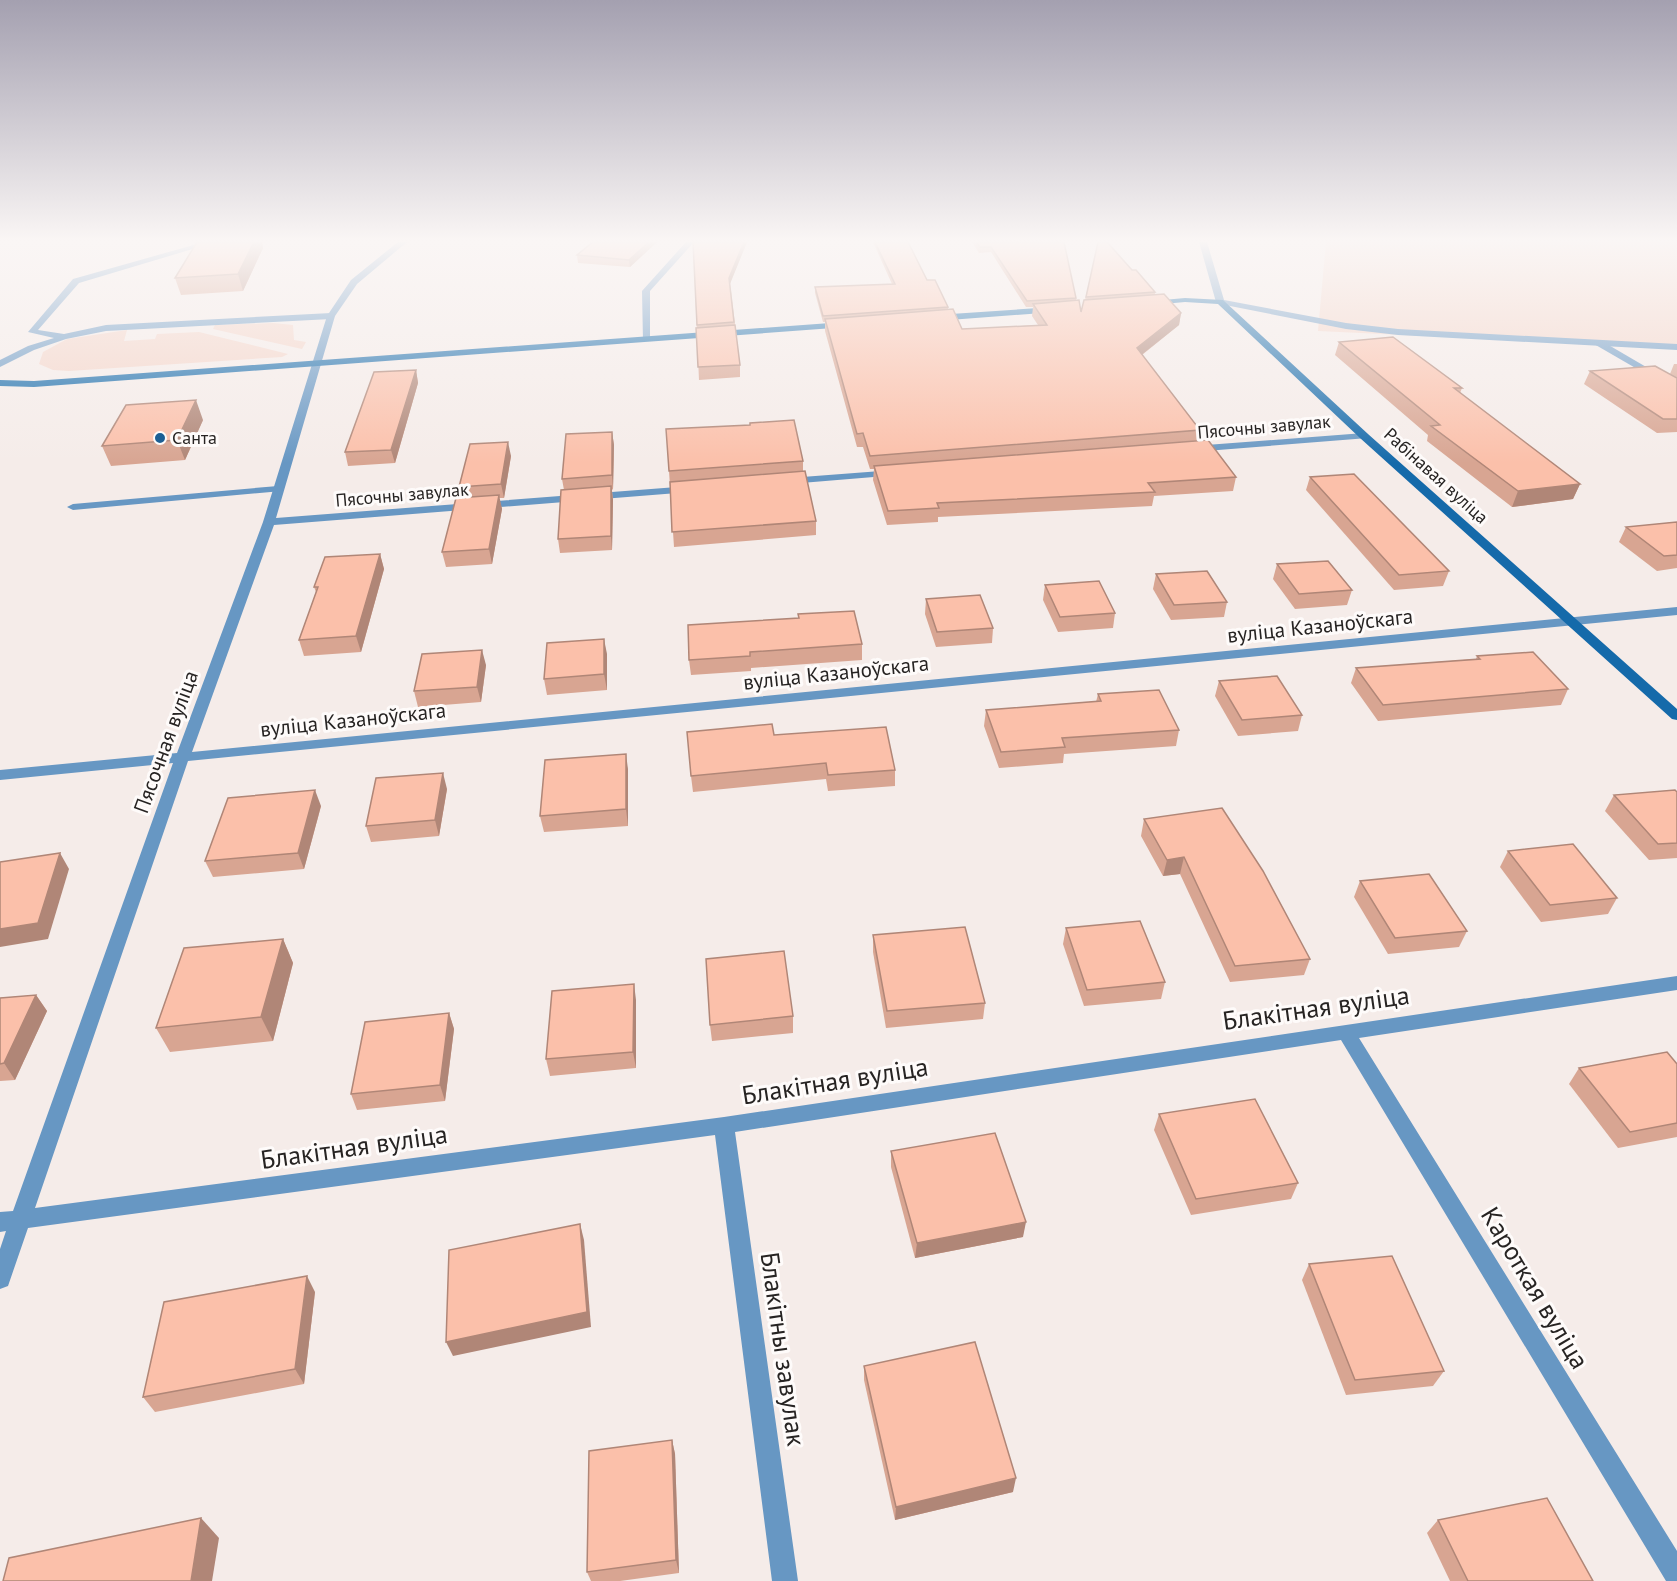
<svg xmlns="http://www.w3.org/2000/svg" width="1677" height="1581" font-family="'PT Sans',sans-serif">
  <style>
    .green { fill: #f4d4c8 }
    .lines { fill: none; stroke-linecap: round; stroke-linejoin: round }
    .lane { fill: #6797c3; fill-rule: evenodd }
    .street { fill: #6797c3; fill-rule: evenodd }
    .secondary { fill: #156aaa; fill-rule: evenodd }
    .wall { fill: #d8a592 }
    .shaded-wall { fill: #b08677 }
    .building { fill: #fbc0aa; stroke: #b08677; stroke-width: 1.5 }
    .poi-dot { fill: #1c5f94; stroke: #fefbfa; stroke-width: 2 }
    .labels { text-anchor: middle; stroke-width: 6; stroke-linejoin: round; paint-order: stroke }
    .far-street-label { font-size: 18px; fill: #272423; stroke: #fefbfa }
    .far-poi-label { font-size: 18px; fill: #272423; stroke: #fefbfa; text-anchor: start }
    .street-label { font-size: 21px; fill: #272423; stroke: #fefbfa }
    .near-street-label { font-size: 26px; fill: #272423; stroke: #fefbfa }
  </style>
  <rect width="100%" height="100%" fill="#f5ece9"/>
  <!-- green -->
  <g class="green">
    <path d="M1326,242H1677V348L1318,331Z"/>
    <path d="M273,323L293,325L294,340L306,342L302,349L213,329L215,325Z"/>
    <path d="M127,330L124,341L155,339L157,334L199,332L288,354L282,357L69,371L53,370L39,364L43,352L67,339Z"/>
  </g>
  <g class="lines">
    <!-- lane -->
    <g class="lane">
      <path d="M204,242H216L79,283L38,330L64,334L106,325L331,313L335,316L331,319L106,331L66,339L34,350L0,367V360L28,346L54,338L28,332L73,279Z"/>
      <path d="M1594,340H1600L1677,385V392L1594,344Z"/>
      <path d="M278,486L283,489L282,491L73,510L67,507L73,504Z"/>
    </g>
    <!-- street -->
    <g class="street">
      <path d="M398,242H407L357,284L335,316L276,518L690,486L695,489L690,492L274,525L192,752L1677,607V615L188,761L35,1208L724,1117L1677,976V990L1359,1038L1677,1551V1581H1666L1341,1040L735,1132L798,1581H772L715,1135L28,1228L8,1286L0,1289V1249L6,1231L0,1232V1212L13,1211L173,763L0,780V770L177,753L263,522L327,316L351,280Z"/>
      <path d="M686,242H694L650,291V339L643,341L642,291Z"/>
      <path d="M1199,242H1207L1224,300L1346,323L1398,329L1677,344V350L1398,335L1346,329L1220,304L1216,302Z"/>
      <path d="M1364,433L1368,434V438L1193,452L1188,449L1193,446Z"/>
      <path d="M894,470L899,473L898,475L789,484L784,481L789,478Z"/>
    </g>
    <!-- secondary -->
    <g class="secondary">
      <path d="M1185,298L1223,300L1368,434L1677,709V720L1672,719L1360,438L1218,304L1185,302L1152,305L1148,303L1152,301Z"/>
      <path d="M1053,307L1057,310L1056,312L936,321L932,318L936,315Z"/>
      <path d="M844,322L848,325L847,327L34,387L0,386V380L34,381Z"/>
    </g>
  </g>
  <!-- wall -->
  <g class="wall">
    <path d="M197,242H262L263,248L243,291L181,295L175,278Z"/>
    <path d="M657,242L630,267L578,263L577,255Z"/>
    <path d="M693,242H747L730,283L740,365V377L699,380Z"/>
    <path d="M873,242H908L927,280L948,307V310L962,329L1038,325L1032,316L1033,307H1026L991,252L979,253L972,242H1064L1076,298V300L1081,312L1085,300L1098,242L1132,270L1155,292V295L1181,313L1179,325L1142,355L1200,430L1198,441L1236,477L1233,491L1154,496L1152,506L938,517V522L887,525L873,480L874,469H870L863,447H857L825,331V322H823L815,293V287L892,284Z"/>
    <path d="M1339,342L1462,388L1460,393L1580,484L1573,499L1512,507L1427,441L1428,435L1335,355Z"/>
    <path d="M1674,364H1677V432L1657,433L1584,384L1590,371L1670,374Z"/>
    <path d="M416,370L418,383L395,463L348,466L345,452Z"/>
    <path d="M203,420L185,460L111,466L102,446Z"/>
    <path d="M612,432L614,445L613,489L612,490L613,500L612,550L560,553L558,539L564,490L562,479Z"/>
    <path d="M511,456L504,498H499L502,509L492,564L446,567L442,552L461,498L459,487Z"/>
    <path d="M803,461V472L816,521V535L674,547L669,471Z"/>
    <path d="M1310,477L1449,571L1443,586L1394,590L1306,490Z"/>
    <path d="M1677,522V568L1657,571L1619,542L1626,527Z"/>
    <path d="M380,554L384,569L361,652L304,656L299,640L316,592L314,587Z"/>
    <path d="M1277,564L1352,590L1347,605L1295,609L1273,579Z"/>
    <path d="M1156,574L1227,602L1224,617L1171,620L1153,589Z"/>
    <path d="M1045,585L1115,613L1113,628L1058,632L1043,600Z"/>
    <path d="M926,599L993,628L992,643L936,647L925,614Z"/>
    <path d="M798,614L862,644V660L751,668V671L691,675L689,660L798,618Z"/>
    <path d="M607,654V690L547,695L544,679Z"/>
    <path d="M1477,656L1568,689L1561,705L1378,721L1351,683L1356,668L1476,659Z"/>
    <path d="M486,665L481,702L418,707L414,691Z"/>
    <path d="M1219,681L1302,715L1298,731L1238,736L1215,696Z"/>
    <path d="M1098,694L1179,730L1176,746L1064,754L1063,763L999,768L984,726L986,710L1096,702Z"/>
    <path d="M774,735L895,770V786L828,791L826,779L693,792L691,776Z"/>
    <path d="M628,769V826L544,832L540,816Z"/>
    <path d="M447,789L439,836L371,842L366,826Z"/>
    <path d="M1677,792V858L1649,860L1605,811L1614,795Z"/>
    <path d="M321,806L304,869L213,877L205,861Z"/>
    <path d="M1144,819L1310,959L1304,975L1230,982L1180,874L1163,876L1141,836Z"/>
    <path d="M1508,851L1617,898L1608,914L1541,922L1500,867Z"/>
    <path d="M1360,881L1467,931L1459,947L1388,954L1354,897Z"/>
    <path d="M1066,928L1165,982L1161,999L1084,1006L1063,944Z"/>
    <path d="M873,935L985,1003L983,1019L886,1028L873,952Z"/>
    <path d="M283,939L293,963L273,1041L170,1052L156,1028Z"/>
    <path d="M36,995L47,1011L15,1080L0,1081V998Z"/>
    <path d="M636,1000V1068L550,1076L546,1059Z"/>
    <path d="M449,1013L454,1029L445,1101L357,1110L351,1094Z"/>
    <path d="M793,1016V1033L712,1041L710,1025Z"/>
    <path d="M1677,1064V1137L1618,1148L1569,1084L1579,1068Z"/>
    <path d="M1159,1114L1298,1183L1291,1199L1191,1215L1154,1130Z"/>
    <path d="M891,1151L1023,1237L915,1258L891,1167Z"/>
    <path d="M1309,1264L1444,1371L1433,1386L1346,1395L1302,1280Z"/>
    <path d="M315,1292L304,1384L155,1412L143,1397Z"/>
    <path d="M864,1366L1013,1492L895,1520L864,1380Z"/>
    <path d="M672,1440L675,1454L679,1573L620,1581H591L587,1572Z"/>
    <path d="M1438,1520L1593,1581H1450L1427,1533Z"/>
  </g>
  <!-- shaded-wall -->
  <g class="shaded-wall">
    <path d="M254,242H262L263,248L243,291L238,274Z"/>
    <path d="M649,242H657L630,267L629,260Z"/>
    <path d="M744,242H747L730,284L729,278Z"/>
    <path d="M1181,313L1179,325L1135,360L1137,348Z"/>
    <path d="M416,370L418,383L395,463L391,450Z"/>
    <path d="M196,400L203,420L185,460L177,440Z"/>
    <path d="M612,432L614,445L613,489L612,475Z"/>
    <path d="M508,442L511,456L504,498L501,484Z"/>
    <path d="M1580,484L1573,499L1512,507L1518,491Z"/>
    <path d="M611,486L613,500L612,550L611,536Z"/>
    <path d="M499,495L502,509L492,564L489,549Z"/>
    <path d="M380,554L384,569L361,652L356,636Z"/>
    <path d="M604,639L607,654V690L604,674Z"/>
    <path d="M482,650L486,665L481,702L477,687Z"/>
    <path d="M626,754L628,769V826L626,809Z"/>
    <path d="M443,773L447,789L439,836L435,820Z"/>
    <path d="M315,790L321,806L304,869L298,853Z"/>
    <path d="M60,853L69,869L48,939L0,947V929Z"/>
    <path d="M1184,857L1180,874L1163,876L1167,860Z"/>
    <path d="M283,939L293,963L273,1041L261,1017Z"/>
    <path d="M634,984L636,1000V1068L633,1052Z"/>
    <path d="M36,995L47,1011L15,1080L4,1063Z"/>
    <path d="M449,1013L454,1029L445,1101L440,1085Z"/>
    <path d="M1026,1222L1023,1237L915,1258L917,1243Z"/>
    <path d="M580,1224L584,1240L591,1327L453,1356L446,1342Z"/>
    <path d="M307,1276L315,1292L304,1384L295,1369Z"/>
    <path d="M672,1440L675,1454L679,1573L676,1560Z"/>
    <path d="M1016,1478L1013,1492L895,1520L896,1507Z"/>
    <path d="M201,1518L219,1538L212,1581H191Z"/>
  </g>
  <!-- building -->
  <g class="building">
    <path d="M197,242H254L238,274L175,278Z"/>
    <path d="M593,242H649L629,260L577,255Z"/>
    <path d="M693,242H744L729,278L734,322L697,325Z"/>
    <path d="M875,242H908L927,280H935L948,307L823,316L815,287L895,284Z"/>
    <path d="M976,242H1064L1076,298L1027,301L991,247H980Z"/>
    <path d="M1098,242H1107L1132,270H1136L1155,292L1086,297Z"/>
    <path d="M1164,294L1181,313L1137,348L1200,430L870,456L863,433L857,434L825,319L953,309L962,329L1047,325L1033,304L1079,300L1081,312L1084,300Z"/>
    <path d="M735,325L740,365L698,367L696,328Z"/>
    <path d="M1393,337L1462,388H1454L1580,484L1518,491L1431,426L1440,425L1339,342Z"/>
    <path d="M1655,366L1677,378V419H1663L1590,371Z"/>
    <path d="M416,370L391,450L345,452L374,372Z"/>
    <path d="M196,400L177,440L102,446L126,405Z"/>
    <path d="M794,420L803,461L669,471L666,429L750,425V423Z"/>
    <path d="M612,432V475L562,479L566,434Z"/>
    <path d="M1208,440L1236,477L1148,483L1155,492L937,503L939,508L888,511L874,466Z"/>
    <path d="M508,442L501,484L459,487L470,444Z"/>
    <path d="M805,471L816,521L672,532L670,482Z"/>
    <path d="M1354,474L1449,571L1399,575L1310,477Z"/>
    <path d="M611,486V536L558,539L561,490Z"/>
    <path d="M499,495L489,549L442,552L456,498Z"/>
    <path d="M1677,522V555L1664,556L1626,527Z"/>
    <path d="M380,554L356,636L299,640L318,587H314L325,557Z"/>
    <path d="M1328,561L1352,590L1299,594L1277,564Z"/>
    <path d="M1207,571L1227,602L1174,605L1156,574Z"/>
    <path d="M1099,581L1115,613L1060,617L1045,585Z"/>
    <path d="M980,595L993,628L937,632L926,599Z"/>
    <path d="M854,611L862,644L750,652V656L689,660L688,625L799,618L798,614Z"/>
    <path d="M604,639V674L544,679L547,643Z"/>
    <path d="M482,650L477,687L414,691L422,654Z"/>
    <path d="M1533,652L1568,689L1383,705L1356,668L1480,659L1477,656Z"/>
    <path d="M1277,676L1302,715L1242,720L1219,681Z"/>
    <path d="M1159,690L1179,730L1062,738L1065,747L1001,752L986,710L1101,701L1098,694Z"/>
    <path d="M772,724L774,735L886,727L895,770L828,775L826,763L691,776L687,732Z"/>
    <path d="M626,754V809L540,816L545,760Z"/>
    <path d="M443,773L435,820L366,826L376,778Z"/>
    <path d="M315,790L298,853L205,861L228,798Z"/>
    <path d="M1675,790L1677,792V843L1658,844L1614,795Z"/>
    <path d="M1222,808L1263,871L1310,959L1235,966L1184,857L1167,860L1144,819Z"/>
    <path d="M1573,844L1617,898L1550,905L1508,851Z"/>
    <path d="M60,853L38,923L0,929V862Z"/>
    <path d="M1429,874L1467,931L1395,938L1360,881Z"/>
    <path d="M1140,921L1165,982L1087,990L1066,928Z"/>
    <path d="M965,927L985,1003L887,1011L873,935Z"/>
    <path d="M283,939L261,1017L156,1028L184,948Z"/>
    <path d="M784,951L793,1016L710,1025L706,959Z"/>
    <path d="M634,984L633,1052L546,1059L552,991Z"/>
    <path d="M36,995L4,1063L0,1064V998Z"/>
    <path d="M449,1013L440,1085L351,1094L365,1022Z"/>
    <path d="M1667,1052L1677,1064V1123L1630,1132L1579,1068Z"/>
    <path d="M1255,1099L1298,1183L1196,1199L1159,1114Z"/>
    <path d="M995,1133L1026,1222L917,1243L891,1151Z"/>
    <path d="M580,1224L587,1312L446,1342L449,1250Z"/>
    <path d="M1392,1256L1444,1371L1355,1380L1309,1264Z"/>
    <path d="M307,1276L295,1369L143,1397L164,1302Z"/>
    <path d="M975,1342L1016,1478L896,1507L864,1366Z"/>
    <path d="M672,1440L676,1560L587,1572L589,1451Z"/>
    <path d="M1547,1498L1593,1581H1468L1438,1520Z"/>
    <path d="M201,1518L191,1581H3L9,1558Z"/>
  </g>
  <!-- sky -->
  <linearGradient id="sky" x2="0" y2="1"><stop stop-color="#a4a0b0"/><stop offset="0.52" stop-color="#faf6f5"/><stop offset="1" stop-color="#faf6f5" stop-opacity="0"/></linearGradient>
  <rect width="1677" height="463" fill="url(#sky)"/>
  <!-- markers -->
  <circle class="poi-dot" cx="160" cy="438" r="6"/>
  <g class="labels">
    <!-- far-street labels -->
    <g class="far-street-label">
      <text transform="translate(1264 427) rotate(-5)" y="6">Пясочны завулак</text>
      <text transform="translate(1436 476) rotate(42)" y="6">Рабінавая вуліца</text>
      <text transform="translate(402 495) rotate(-5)" y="6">Пясочны завулак</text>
    </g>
    <!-- far-poi labels -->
    <g class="far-poi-label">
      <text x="172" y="444">Санта</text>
    </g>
    <!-- street labels -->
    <g class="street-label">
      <text transform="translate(1320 626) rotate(-6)" y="7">вуліца Казаноўскага</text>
      <text transform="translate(836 673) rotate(-6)" y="7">вуліца Казаноўскага</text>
      <text transform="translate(353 720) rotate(-6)" y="7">вуліца Казаноўскага</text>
      <text transform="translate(166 742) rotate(-70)" y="7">Пясочная вуліца</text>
    </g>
    <!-- near-street labels -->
    <g class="near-street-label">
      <text transform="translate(1316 1008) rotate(-8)" y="9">Блакітная вуліца</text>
      <text transform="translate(835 1081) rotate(-9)" y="9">Блакітная вуліца</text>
      <text transform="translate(354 1147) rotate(-8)" y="9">Блакітная вуліца</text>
      <text transform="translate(1535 1288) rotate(59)" y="9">Кароткая вуліца</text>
      <text transform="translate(783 1349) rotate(82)" y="9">Блакітны завулак</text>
    </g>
  </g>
</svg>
